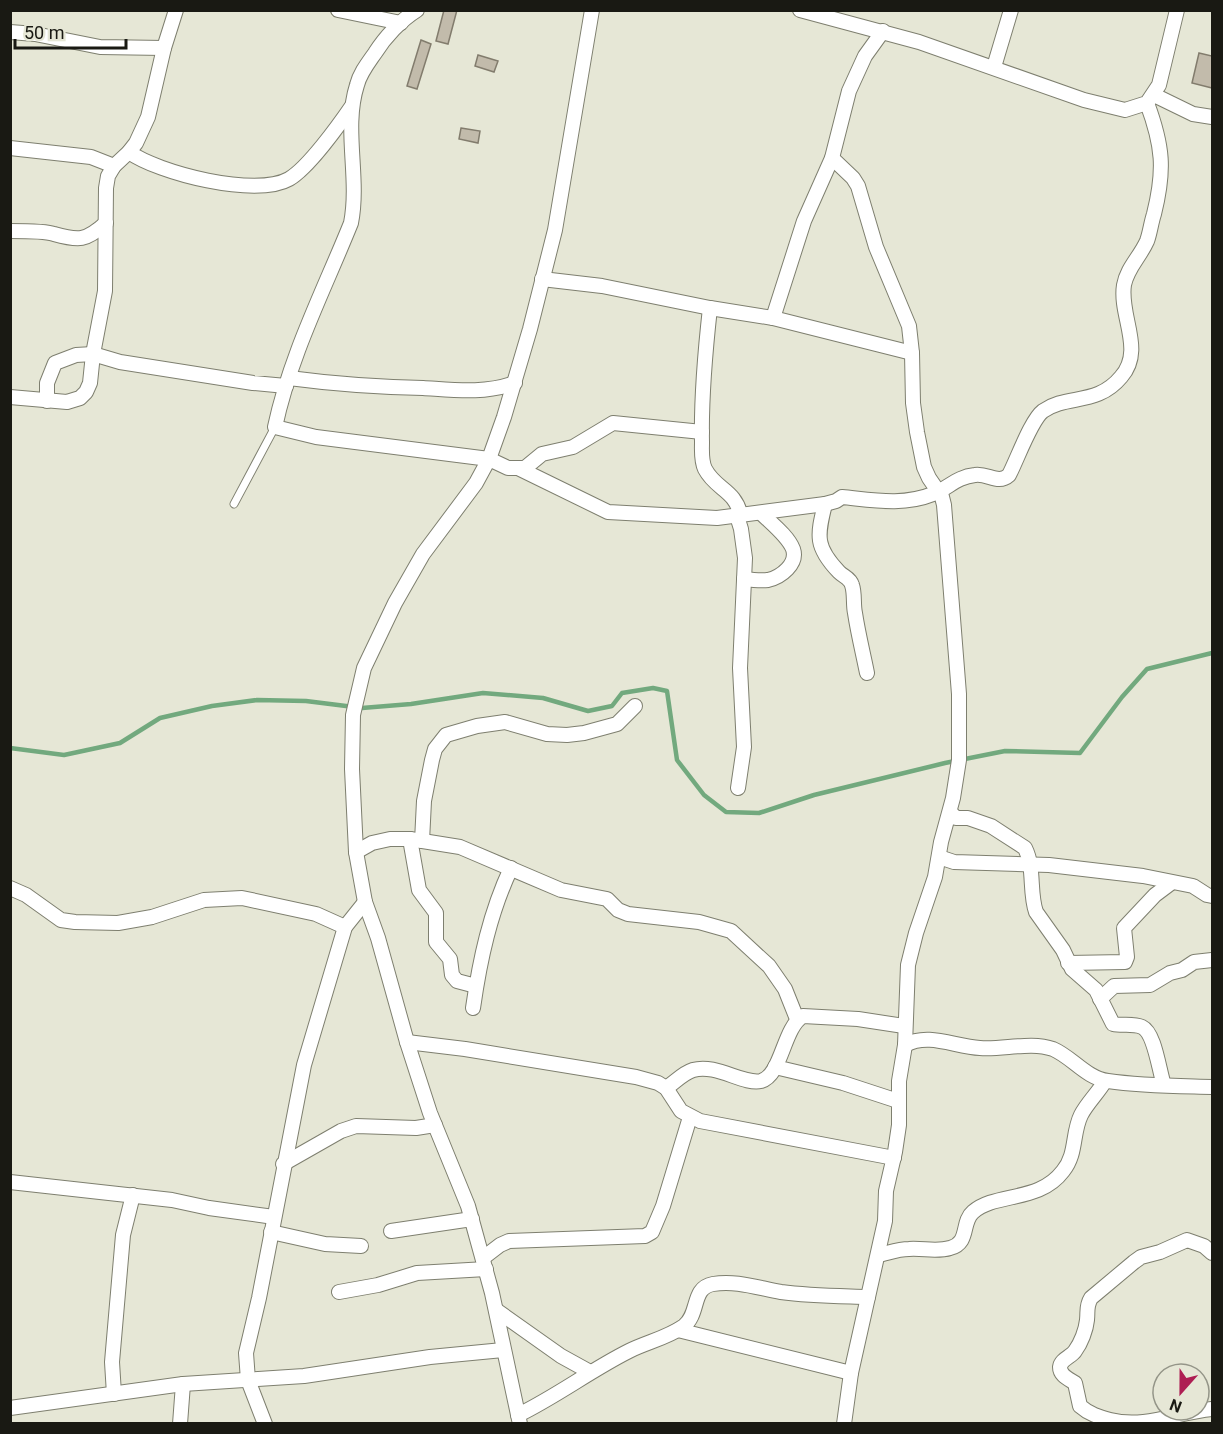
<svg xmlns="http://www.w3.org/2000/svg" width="1223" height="1434" font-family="Roboto,sans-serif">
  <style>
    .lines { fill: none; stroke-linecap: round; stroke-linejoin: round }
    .stream { stroke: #72a97e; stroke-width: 4.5 }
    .building { fill: #c2bbab; stroke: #827c6d; stroke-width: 1.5 }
    .lane-casing { stroke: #7e7f6f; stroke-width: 9 }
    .street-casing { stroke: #7e7f6f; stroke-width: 16 }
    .lane { stroke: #fff; stroke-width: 7 }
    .street { stroke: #fff; stroke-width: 14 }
  </style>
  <rect width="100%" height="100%" fill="#e6e7d6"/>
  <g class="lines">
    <!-- stream -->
    <path class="stream" d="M10,748L64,755L120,743L160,718L212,706L257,700L306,701L362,708L411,704L483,693L543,698L588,711L612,706L622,693L653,688L667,691L677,760L704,795L726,812L759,813L814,795L945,763L1005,751L1080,753L1122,697L1147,669L1212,653"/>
  </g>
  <!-- building -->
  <g class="building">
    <path d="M444,10H457L448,44L436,41Z"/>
    <path d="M421,40L431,44L417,89L407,86Z"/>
    <path d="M1199,53L1212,56V88L1192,83Z"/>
    <path d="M478,55L498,61L494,72L475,66Z"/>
    <path d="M461,128L480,131L478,143L459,139Z"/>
  </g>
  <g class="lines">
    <defs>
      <path id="lane" d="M234,504L275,427"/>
      <g id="street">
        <path d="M338,10L401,23"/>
        <path d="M417,10C401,20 385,37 375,53C368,63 360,73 357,85C343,129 360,177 351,223C324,290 290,356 275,427L316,437L489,459L508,468H525L542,454L573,447L613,423L702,432"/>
        <path d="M800,10L919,42L1084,100L1125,110L1147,103L1159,85L1177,10"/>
        <path d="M10,32L35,34L100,47L164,48"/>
        <path d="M994,67L1011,10"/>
        <path d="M1154,95L1193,114L1212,117"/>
        <path d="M10,148L91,157L114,166"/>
        <path d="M129,152C158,173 256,198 289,179C308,168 339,125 352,106"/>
        <path d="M832,158L853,178L858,186L876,247L909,326L912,353L913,403L917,432L924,467L929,478L942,497L944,505L959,694V760L953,798L941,842L935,877L916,933L908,965L905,1045L899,1081V1125L895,1152L886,1191L885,1221L851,1373L844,1424"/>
        <path d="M10,231C20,231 46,231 54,234C79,241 86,241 106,223"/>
        <path d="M542,279L602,286L710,308L773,318L912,353"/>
        <path d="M710,308C705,353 701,397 702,442C702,451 701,461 705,469C716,490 735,489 741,516"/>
        <path d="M773,318L804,221L832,158L849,91L865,56L883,31"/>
        <path d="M289,378C334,384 378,387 423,388C455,390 484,394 515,383"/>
        <path d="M10,397L67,402L80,398L86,392L90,383L93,354L105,291L106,188L108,176L114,166L129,152L136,143L148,117L164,48L176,10"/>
        <path d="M47,401V383L55,363L76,355L93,354L120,362L253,383L286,386"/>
        <path d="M520,469L608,512L717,518L825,504L836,501L842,497C873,500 903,506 933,494C949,488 956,477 975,475C988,473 998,485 1009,475C1017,460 1031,420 1043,411C1067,394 1097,406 1121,377C1145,350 1119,316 1124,285C1127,268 1140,257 1147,241C1150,233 1151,223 1154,214C1165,170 1163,146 1147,103"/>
        <path d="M825,504C817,536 815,547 839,572C844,577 850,578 852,585C855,594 853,604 855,613C858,633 863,653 867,673"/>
        <path d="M737,516L741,529L745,558L740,668L744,747L738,788"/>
        <path d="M744,579C752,580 761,581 768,580C781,577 798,564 793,549C788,536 771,523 761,513"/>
        <path d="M950,812L956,818H968L991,826L1025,848C1035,868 1029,892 1036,912L1063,950L1072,969L1096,990L1113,1024C1122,1026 1133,1023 1142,1027C1155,1033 1159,1071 1164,1085"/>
        <path d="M410,839L419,890L436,913V942L450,959L452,975L457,981L476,986"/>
        <path d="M422,841L424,801L432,760L435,749L446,735L477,726L505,722L547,734L567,735L584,733L617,724L635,706"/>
        <path d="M356,852L372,843L390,839H410L460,847L561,890L607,899L618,910L628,914L699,922L731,931L769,966L785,989L797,1019"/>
        <path d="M939,857L954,862L1049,865L1143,876L1193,886L1207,895L1212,896"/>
        <path d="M10,888L26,895L61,920L75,922L118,923L152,917L204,900L242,898L316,914L345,927"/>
        <path d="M1068,963L1125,962L1127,957L1124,928L1155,895L1171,883"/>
        <path d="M1100,999L1114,986L1150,985L1170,973L1182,970L1194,962L1212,960"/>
        <path d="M473,1008C480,959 490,913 511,868"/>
        <path d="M407,1042L465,1049L636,1077L658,1083L666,1088L681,1111L700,1121L894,1158"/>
        <path d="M905,1045C929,1032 955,1047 980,1048C1003,1050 1031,1041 1053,1049C1072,1057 1086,1078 1108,1081C1142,1086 1178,1086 1212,1087"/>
        <path d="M775,1067L843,1083L898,1101"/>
        <path d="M666,1088C674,1083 683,1073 693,1070C716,1063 743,1085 761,1081C782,1075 783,1028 803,1016L858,1019L904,1026"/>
        <path d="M283,1164L341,1131L356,1126L416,1128L435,1125"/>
        <path d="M10,1182L172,1200L209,1208L274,1217"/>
        <path d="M391,1231L472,1219"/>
        <path d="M271,1232L325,1244L361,1246"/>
        <path d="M1212,1253L1204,1246L1187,1240L1160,1252L1141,1257L1134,1262L1091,1298C1086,1306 1088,1311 1087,1320C1086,1330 1081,1343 1075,1351C1071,1357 1061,1359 1060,1367C1060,1376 1069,1379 1075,1383L1080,1406C1089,1414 1099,1417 1110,1420C1146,1429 1177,1412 1212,1409"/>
        <path d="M878,1255C888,1253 898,1249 909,1249C923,1248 937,1252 950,1248C970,1243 961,1222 973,1212C996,1192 1039,1203 1063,1171C1077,1154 1072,1133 1081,1115C1087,1103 1098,1093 1105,1081"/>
        <path d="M483,1258L500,1245L509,1241L645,1236L652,1232L663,1206L690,1117"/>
        <path d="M339,1292L378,1285L417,1273L486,1269"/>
        <path d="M496,1310L561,1356L590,1372"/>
        <path d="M678,1330L851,1373"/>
        <path d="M114,1394L112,1362L123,1235L133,1195"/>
        <path d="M10,1408L183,1384L304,1376L430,1357L503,1350"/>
        <path d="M518,1415C557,1396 591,1370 629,1351C647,1342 667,1338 684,1326C700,1313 691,1288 713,1284C736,1280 758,1288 781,1292C810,1296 839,1296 868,1297"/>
        <path d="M180,1424L183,1384"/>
        <path d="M265,1424L248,1380L246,1353L259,1298L304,1065L345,927L365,902"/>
        <path d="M520,1424L492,1293L468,1206L430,1113L407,1042L378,938L365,902L356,852L352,769L353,715L364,668L395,603L423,554L476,483L489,459L504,417L530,329L555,230L592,10"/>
      </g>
    </defs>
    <!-- lane casing -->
    <use href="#lane" class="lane-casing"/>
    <!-- street casing -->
    <use href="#street" class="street-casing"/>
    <!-- lane -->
    <use href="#lane" class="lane"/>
    <!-- street -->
    <use href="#street" class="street"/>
  </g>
  <!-- border -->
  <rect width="1223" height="1434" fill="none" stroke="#191913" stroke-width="24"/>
  <!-- north arrow -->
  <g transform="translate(1181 1392) rotate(201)"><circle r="28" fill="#e6e7d6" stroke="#949588" stroke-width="1.5"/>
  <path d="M0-4.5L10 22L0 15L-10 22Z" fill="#ae1e53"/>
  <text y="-9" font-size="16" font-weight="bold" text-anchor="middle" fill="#191913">N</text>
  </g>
  <!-- scale -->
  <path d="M15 39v9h111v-9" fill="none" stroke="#191913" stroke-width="3"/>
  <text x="24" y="39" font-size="18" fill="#191913" stroke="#e6e7d6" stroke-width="4.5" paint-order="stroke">50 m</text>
</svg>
